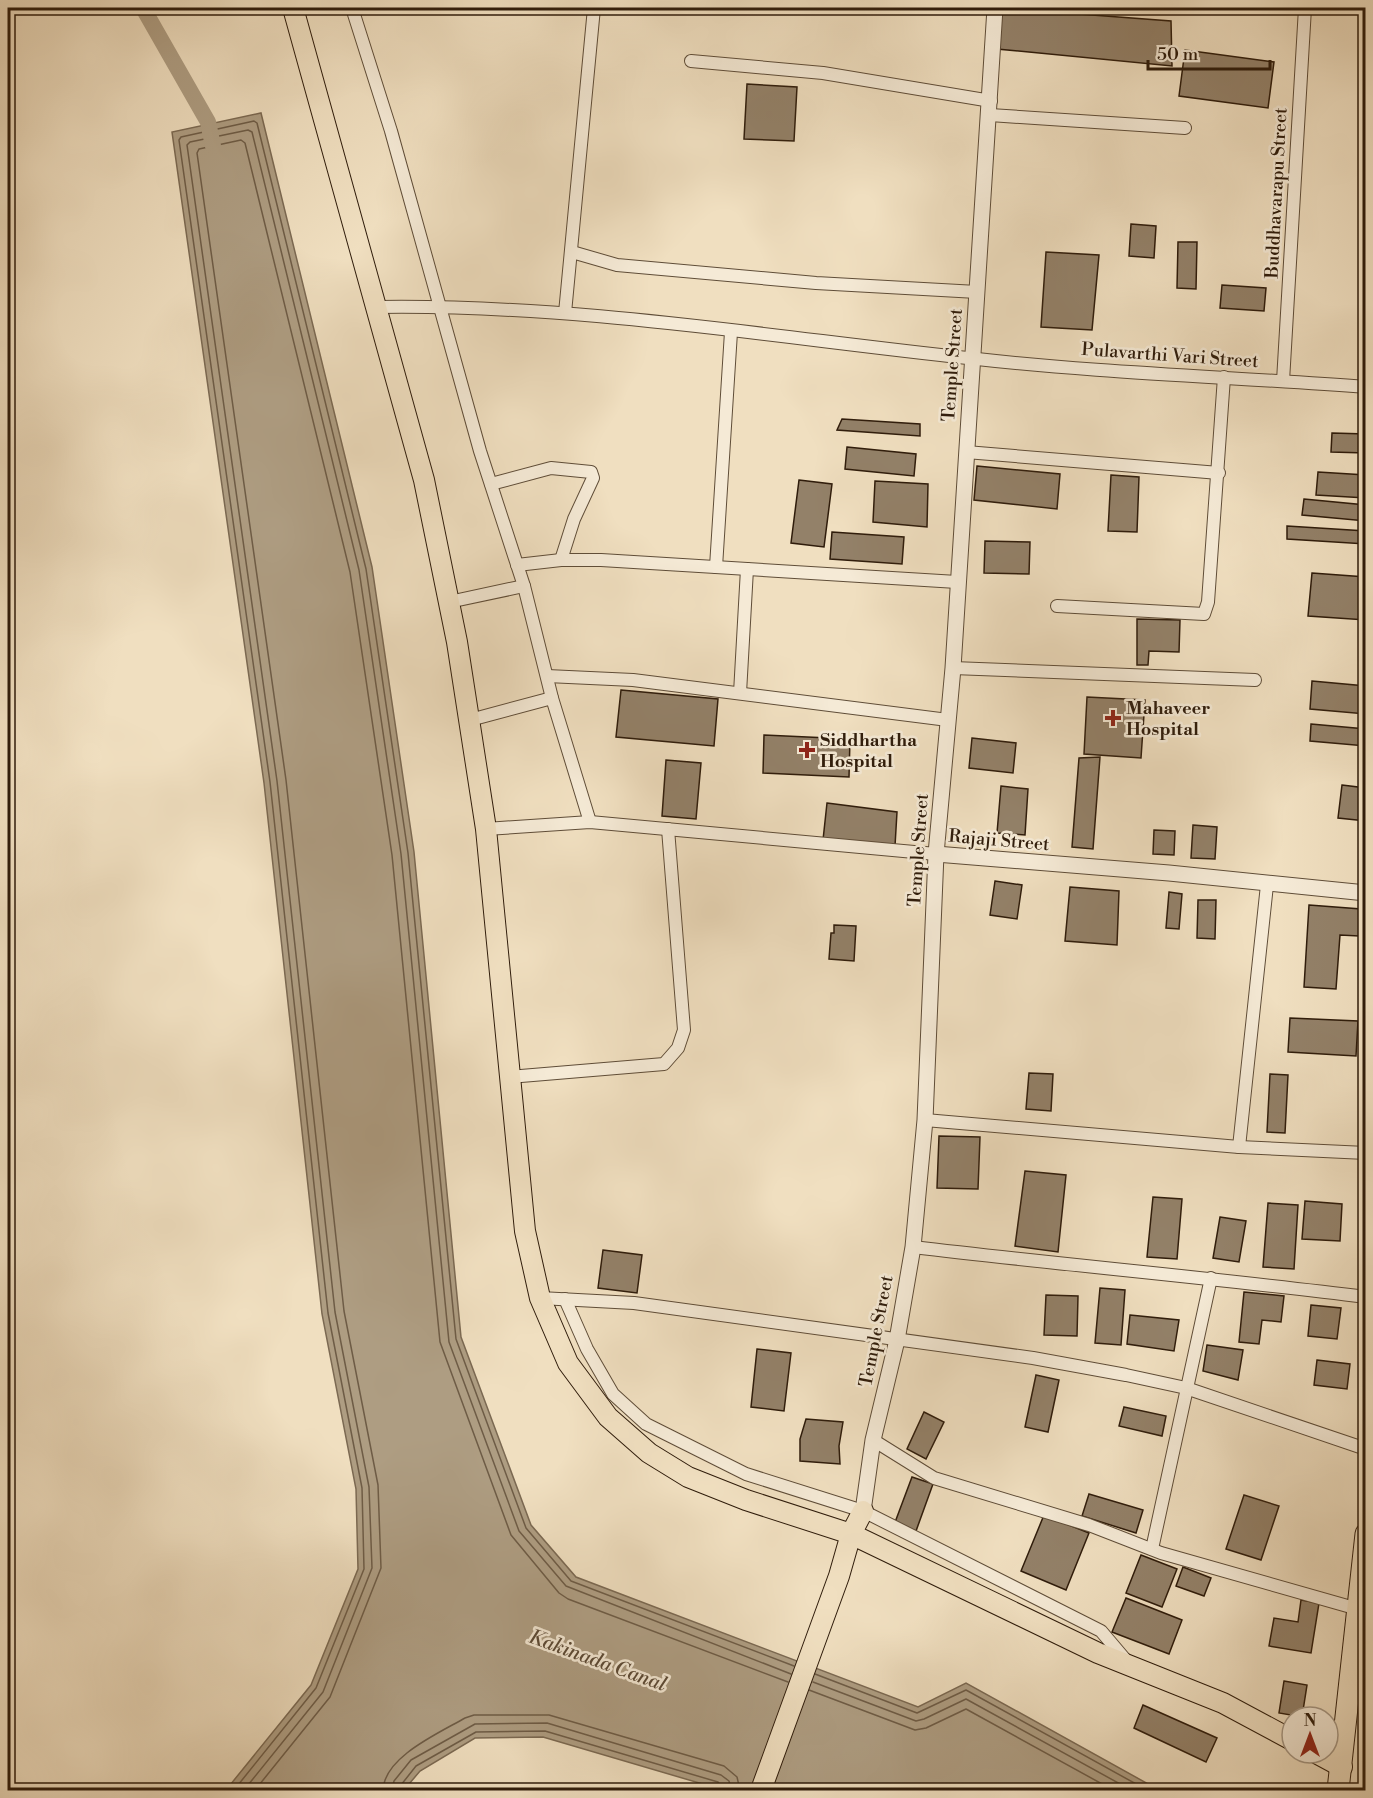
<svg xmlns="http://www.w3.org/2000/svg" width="1373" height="1798" font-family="'Libre Bodoni',serif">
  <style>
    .water { fill: #ae9d82; stroke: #7b6952; stroke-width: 1.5 }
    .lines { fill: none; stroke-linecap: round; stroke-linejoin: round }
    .shore { stroke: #6e5c46; stroke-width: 1.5 }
    .canal { stroke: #ae9d82; stroke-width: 16 }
    .building { fill: #938169; stroke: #2f1c0b; stroke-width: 1.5 }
    .minor-casing { stroke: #5f4d38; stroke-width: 14 }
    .tertiary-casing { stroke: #5f4d38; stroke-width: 17 }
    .primary-casing { stroke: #2f1c0b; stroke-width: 22 }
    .trunk-casing { stroke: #2f1c0b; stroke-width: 23 }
    .minor { stroke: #f5ead6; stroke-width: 12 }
    .tertiary { stroke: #f5ead6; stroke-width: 15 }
    .primary { stroke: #f0dfc0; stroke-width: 20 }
    .trunk { stroke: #f0dfc0; stroke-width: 21 }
    .poi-dot { fill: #8f2418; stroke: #f5ead6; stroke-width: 2 }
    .labels { text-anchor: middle; stroke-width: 5; stroke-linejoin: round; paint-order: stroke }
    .street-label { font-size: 18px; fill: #2f1c0b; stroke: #f5ead6 }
    .poi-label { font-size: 18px; font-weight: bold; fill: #2f1c0b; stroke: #f5ead6; text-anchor: start }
    .water-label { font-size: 20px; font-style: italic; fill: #5b4935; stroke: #f5ead6 }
  </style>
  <rect width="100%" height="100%" fill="#f0dfc0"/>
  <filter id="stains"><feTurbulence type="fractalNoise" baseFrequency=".00333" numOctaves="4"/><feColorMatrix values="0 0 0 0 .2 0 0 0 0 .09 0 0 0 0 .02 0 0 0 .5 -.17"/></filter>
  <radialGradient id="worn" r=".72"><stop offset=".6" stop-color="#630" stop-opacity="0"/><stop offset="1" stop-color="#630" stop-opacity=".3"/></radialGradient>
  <!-- water -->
  <path class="water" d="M261,113L372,567L414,852L461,1337L531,1525L576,1577L918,1707L966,1683L1159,1790H723L543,1737L475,1738L420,1771L404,1790H226L311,1685L358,1569L356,1489L322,1314L264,783L172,132Z"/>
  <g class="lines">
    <!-- shore -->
    <g class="shore">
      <path d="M815,1674L917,1713L966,1690L1147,1790"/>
      <path d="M813,1682L916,1721L924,1719L966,1699L1131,1790"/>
      <path d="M809,1690L915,1730L926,1728L966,1709L1113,1790"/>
      <path d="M234,1790L316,1688L364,1569L362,1488L328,1313L270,782L179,140L181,137L254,121L257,123L366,569L408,853L456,1339L526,1528L571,1581L794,1666"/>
      <path d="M244,1790L323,1692L372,1568L369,1487L335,1312L277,781L187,145L190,142L248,130L252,132L359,570L401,854L449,1342L519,1531L566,1586L791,1674"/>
      <path d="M255,1790L330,1697L381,1568L378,1485L344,1311L286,780L197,153L199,149L241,140L245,143L350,572L392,855L440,1342L511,1535L559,1593L568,1599L788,1682"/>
      <path d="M383,1790C384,1757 439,1733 465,1718L474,1715H549L724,1766L737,1777L740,1790"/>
      <path d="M392,1790L394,1781L411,1760L475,1724L547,1723L721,1775L729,1781L731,1790"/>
      <path d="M400,1790L401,1785L416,1766L476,1732L545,1731L718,1782L723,1790"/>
    </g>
    <!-- canal -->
    <path class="canal" d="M143,8L208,122L213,146"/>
  </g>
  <!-- building -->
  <g class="building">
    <path d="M1000,8L1171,21L1172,66L997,49Z"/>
    <path d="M1185,50L1274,62L1268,108L1179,96Z"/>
    <path d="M747,84L797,87L794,141L744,139Z"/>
    <path d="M1131,224L1156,226L1154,258L1129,256Z"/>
    <path d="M1178,242H1197L1196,289L1177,288Z"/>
    <path d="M1046,252L1099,255L1092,330L1041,327Z"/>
    <path d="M1222,285L1266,288L1264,311L1220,308Z"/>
    <path d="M842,419L920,424V436L837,430Z"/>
    <path d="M1332,433L1366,434V453L1331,452Z"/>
    <path d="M847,447L916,454L914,476L845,469Z"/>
    <path d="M977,466L1060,474L1057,509L974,500Z"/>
    <path d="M1318,472L1366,475V498L1316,495Z"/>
    <path d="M1111,475L1139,477L1137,532L1108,531Z"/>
    <path d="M799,480L832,484L824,547L791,543Z"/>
    <path d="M875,481L928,484L927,527L873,522Z"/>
    <path d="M1304,499L1366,505V521L1302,515Z"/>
    <path d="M1287,526L1366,531V544L1287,539Z"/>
    <path d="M832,532L904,537L902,564L830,559Z"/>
    <path d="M985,541L1030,542L1029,574L984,573Z"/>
    <path d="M1312,573L1366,577V620L1308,616Z"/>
    <path d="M1137,619L1180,620L1179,652L1149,651L1148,665H1137Z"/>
    <path d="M1312,681L1366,686V714L1310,709Z"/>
    <path d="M621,690L718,699L714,746L616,737Z"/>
    <path d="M1087,697L1145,700L1141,758L1084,754Z"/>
    <path d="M1311,724L1366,729V746L1310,741Z"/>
    <path d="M764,735L850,739L849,777L763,773Z"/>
    <path d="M972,738L1016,743L1013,773L969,768Z"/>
    <path d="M1100,757L1093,849L1072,847L1079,758Z"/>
    <path d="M666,760L701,763L696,819L662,816Z"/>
    <path d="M1342,785L1366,788V821L1338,818Z"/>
    <path d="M1001,786L1028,789L1025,835L997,833Z"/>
    <path d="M827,803L897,812L895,846L823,840Z"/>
    <path d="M1193,825L1217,827L1215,859L1191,858Z"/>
    <path d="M1154,830L1175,831L1174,855L1153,854Z"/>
    <path d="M995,881L1022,885L1017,919L990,915Z"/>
    <path d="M1070,887L1119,891L1117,945L1065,941Z"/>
    <path d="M1169,892L1182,894L1179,929L1166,928Z"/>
    <path d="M1198,900H1216L1215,939L1197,938Z"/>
    <path d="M1309,905L1361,909L1359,936L1340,935L1336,989L1304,987Z"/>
    <path d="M834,925L856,926L854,961L829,959L831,933H834Z"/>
    <path d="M1290,1018L1358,1021L1356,1056L1288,1052Z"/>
    <path d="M1029,1073L1053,1074L1051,1111L1026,1109Z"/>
    <path d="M1270,1074L1288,1075L1285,1133L1267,1132Z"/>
    <path d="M939,1136L980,1137L978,1189L937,1188Z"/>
    <path d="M1025,1171L1066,1175L1058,1252L1015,1246Z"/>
    <path d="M1153,1197L1182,1199L1177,1259L1147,1257Z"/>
    <path d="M1305,1201L1342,1204L1340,1241L1302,1239Z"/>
    <path d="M1268,1203L1298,1205L1294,1269L1263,1267Z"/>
    <path d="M1220,1217L1246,1221L1239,1262L1213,1258Z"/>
    <path d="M603,1250L642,1255L637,1293L598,1288Z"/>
    <path d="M1100,1288L1125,1290L1121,1345L1095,1343Z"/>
    <path d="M1244,1292L1284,1296L1281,1322L1262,1320L1259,1344L1239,1342Z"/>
    <path d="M1046,1295L1078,1296L1077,1336L1044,1335Z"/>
    <path d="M1311,1305L1341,1308L1337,1339L1308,1336Z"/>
    <path d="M1130,1315L1179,1320L1174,1351L1127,1344Z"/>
    <path d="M1207,1345L1243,1350L1238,1380L1203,1371Z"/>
    <path d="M757,1349L791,1353L784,1411L751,1407Z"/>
    <path d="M1317,1360L1350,1364L1347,1389L1314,1385Z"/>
    <path d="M1036,1375L1059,1380L1048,1432L1025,1427Z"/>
    <path d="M1124,1407L1166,1416L1162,1436L1119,1426Z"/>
    <path d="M924,1412L944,1422L926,1459L907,1449Z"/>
    <path d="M806,1419L843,1422L839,1446L840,1464L800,1461V1439Z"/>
    <path d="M912,1477L933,1484L916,1531L894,1525Z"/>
    <path d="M1089,1494L1143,1510L1136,1533L1082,1516Z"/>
    <path d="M1244,1495L1279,1506L1261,1560L1226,1549Z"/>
    <path d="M1044,1515L1089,1533L1066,1590L1021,1571Z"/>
    <path d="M1141,1555L1177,1569L1162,1607L1126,1593Z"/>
    <path d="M1183,1567L1211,1578L1204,1596L1176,1586Z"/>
    <path d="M1126,1598L1182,1620L1169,1654L1112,1632Z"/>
    <path d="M1301,1600L1319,1603L1311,1653L1269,1646L1274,1618L1298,1622Z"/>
    <path d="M1284,1681L1307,1685L1302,1717L1279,1713Z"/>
    <path d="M1359,1687L1366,1689V1709L1355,1706Z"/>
    <path d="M1143,1705L1217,1738L1206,1762L1134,1728Z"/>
  </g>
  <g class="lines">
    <defs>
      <g id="minor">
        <path d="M352,8L391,131L480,451L524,586L552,698L590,822"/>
        <path d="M691,61L823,73L991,101"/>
        <path d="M990,115L1185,128"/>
        <path d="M572,252L617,265L816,283L977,292"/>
        <path d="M377,307C575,304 772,337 968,358C1100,373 1233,377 1366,387"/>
        <path d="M565,313L594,8"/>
        <path d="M1283,381L1305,8"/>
        <path d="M966,452L1219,473"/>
        <path d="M491,484L551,468L591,472L593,478L574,519L561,560"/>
        <path d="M517,565L561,560H601L957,582"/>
        <path d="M716,567L731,332"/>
        <path d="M449,602L524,586"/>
        <path d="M1057,606L1204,614L1208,602L1224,377"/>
        <path d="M953,668L1255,680"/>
        <path d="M547,676L633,680L948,720"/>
        <path d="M740,693L747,569"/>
        <path d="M470,720L552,698"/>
        <path d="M486,829L590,822L936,854"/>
        <path d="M509,1077L664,1064L678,1048L684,1030L668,829"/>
        <path d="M925,1120L1239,1147L1366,1153"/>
        <path d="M1239,1147L1267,885"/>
        <path d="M913,1247C1063,1265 1215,1278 1366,1297"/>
        <path d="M540,1298L634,1303L1033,1358L1126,1375L1186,1388L1366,1449"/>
        <path d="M565,1299L587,1349L613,1394L646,1424L746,1474L863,1511L1101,1631L1129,1664"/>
        <path d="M873,1440L934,1478L1089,1525L1161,1553L1358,1609"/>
        <path d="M1152,1549L1211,1278"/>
      </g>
      <g id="tertiary">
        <path d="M936,854L1169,873L1366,893"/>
        <path d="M863,1511L873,1440L897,1340L913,1247L925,1120L936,854L953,668L995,8"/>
      </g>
      <g id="primary">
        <path d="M293,8L424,480L457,642L486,829L525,1231L540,1298L568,1363L608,1417L649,1453L688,1477L746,1500L851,1534L1098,1653L1223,1703L1292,1740"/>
        <path d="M1316,1753L1342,1767"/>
        <path d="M761,1790L839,1576L851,1534L863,1511"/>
      </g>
      <path id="trunk" d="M1338,1790L1366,1534"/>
    </defs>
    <!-- minor casing -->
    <use href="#minor" class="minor-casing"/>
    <!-- tertiary casing -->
    <use href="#tertiary" class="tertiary-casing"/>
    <!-- primary casing -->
    <use href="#primary" class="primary-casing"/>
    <!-- trunk casing -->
    <use href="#trunk" class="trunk-casing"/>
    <!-- minor -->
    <use href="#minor" class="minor"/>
    <!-- tertiary -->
    <use href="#tertiary" class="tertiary"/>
    <!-- primary -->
    <use href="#primary" class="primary"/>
    <!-- trunk -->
    <use href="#trunk" class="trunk"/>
  </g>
  <!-- markers -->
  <g class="poi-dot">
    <path d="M1110 709h6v6h6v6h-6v6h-6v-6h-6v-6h6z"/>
    <path d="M804 741h6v6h6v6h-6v6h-6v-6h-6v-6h6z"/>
  </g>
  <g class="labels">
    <!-- street labels -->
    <g class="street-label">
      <text transform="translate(1276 193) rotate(-87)" y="6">Buddhavarapu Street</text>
      <text transform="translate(1170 355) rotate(4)" y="6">Pulavarthi Vari Street</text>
      <text transform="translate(952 365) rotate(-86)" y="6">Temple Street</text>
      <text transform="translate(999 840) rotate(5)" y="6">Rajaji Street</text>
      <text transform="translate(918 850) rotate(-86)" y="6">Temple Street</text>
      <text transform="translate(876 1331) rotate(-79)" y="6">Temple Street</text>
    </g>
    <!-- poi labels -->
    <g class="poi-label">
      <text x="1126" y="714">Mahaveer<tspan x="1126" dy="21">Hospital</tspan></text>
      <text x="820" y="746">Siddhartha<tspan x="820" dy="21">Hospital</tspan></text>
    </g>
    <!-- water labels -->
    <g class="water-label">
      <text transform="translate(598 1660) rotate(20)" y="7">Kakinada Canal</text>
    </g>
  </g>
  <!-- margin -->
  <rect width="1373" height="1798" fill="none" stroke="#f0dfc0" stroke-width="30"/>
  <rect x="9" y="9" width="1355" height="1780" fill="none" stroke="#2f1c0b" stroke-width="3"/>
  <rect x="15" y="15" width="1343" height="1768" fill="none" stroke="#2f1c0b" stroke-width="1.5"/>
  <!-- north arrow -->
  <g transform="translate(1310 1735)"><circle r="28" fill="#f5ead6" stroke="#a69885" stroke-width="1.5"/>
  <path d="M0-4.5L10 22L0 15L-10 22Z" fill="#8f2418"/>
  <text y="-9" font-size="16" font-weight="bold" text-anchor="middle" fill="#2f1c0b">N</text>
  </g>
  <!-- scale -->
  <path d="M1148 60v9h122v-9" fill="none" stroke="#2f1c0b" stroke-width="3"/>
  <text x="1157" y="60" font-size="18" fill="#2f1c0b" stroke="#f5ead6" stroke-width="4.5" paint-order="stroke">50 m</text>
  <rect width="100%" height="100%" filter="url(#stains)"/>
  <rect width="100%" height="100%" fill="url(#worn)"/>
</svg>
